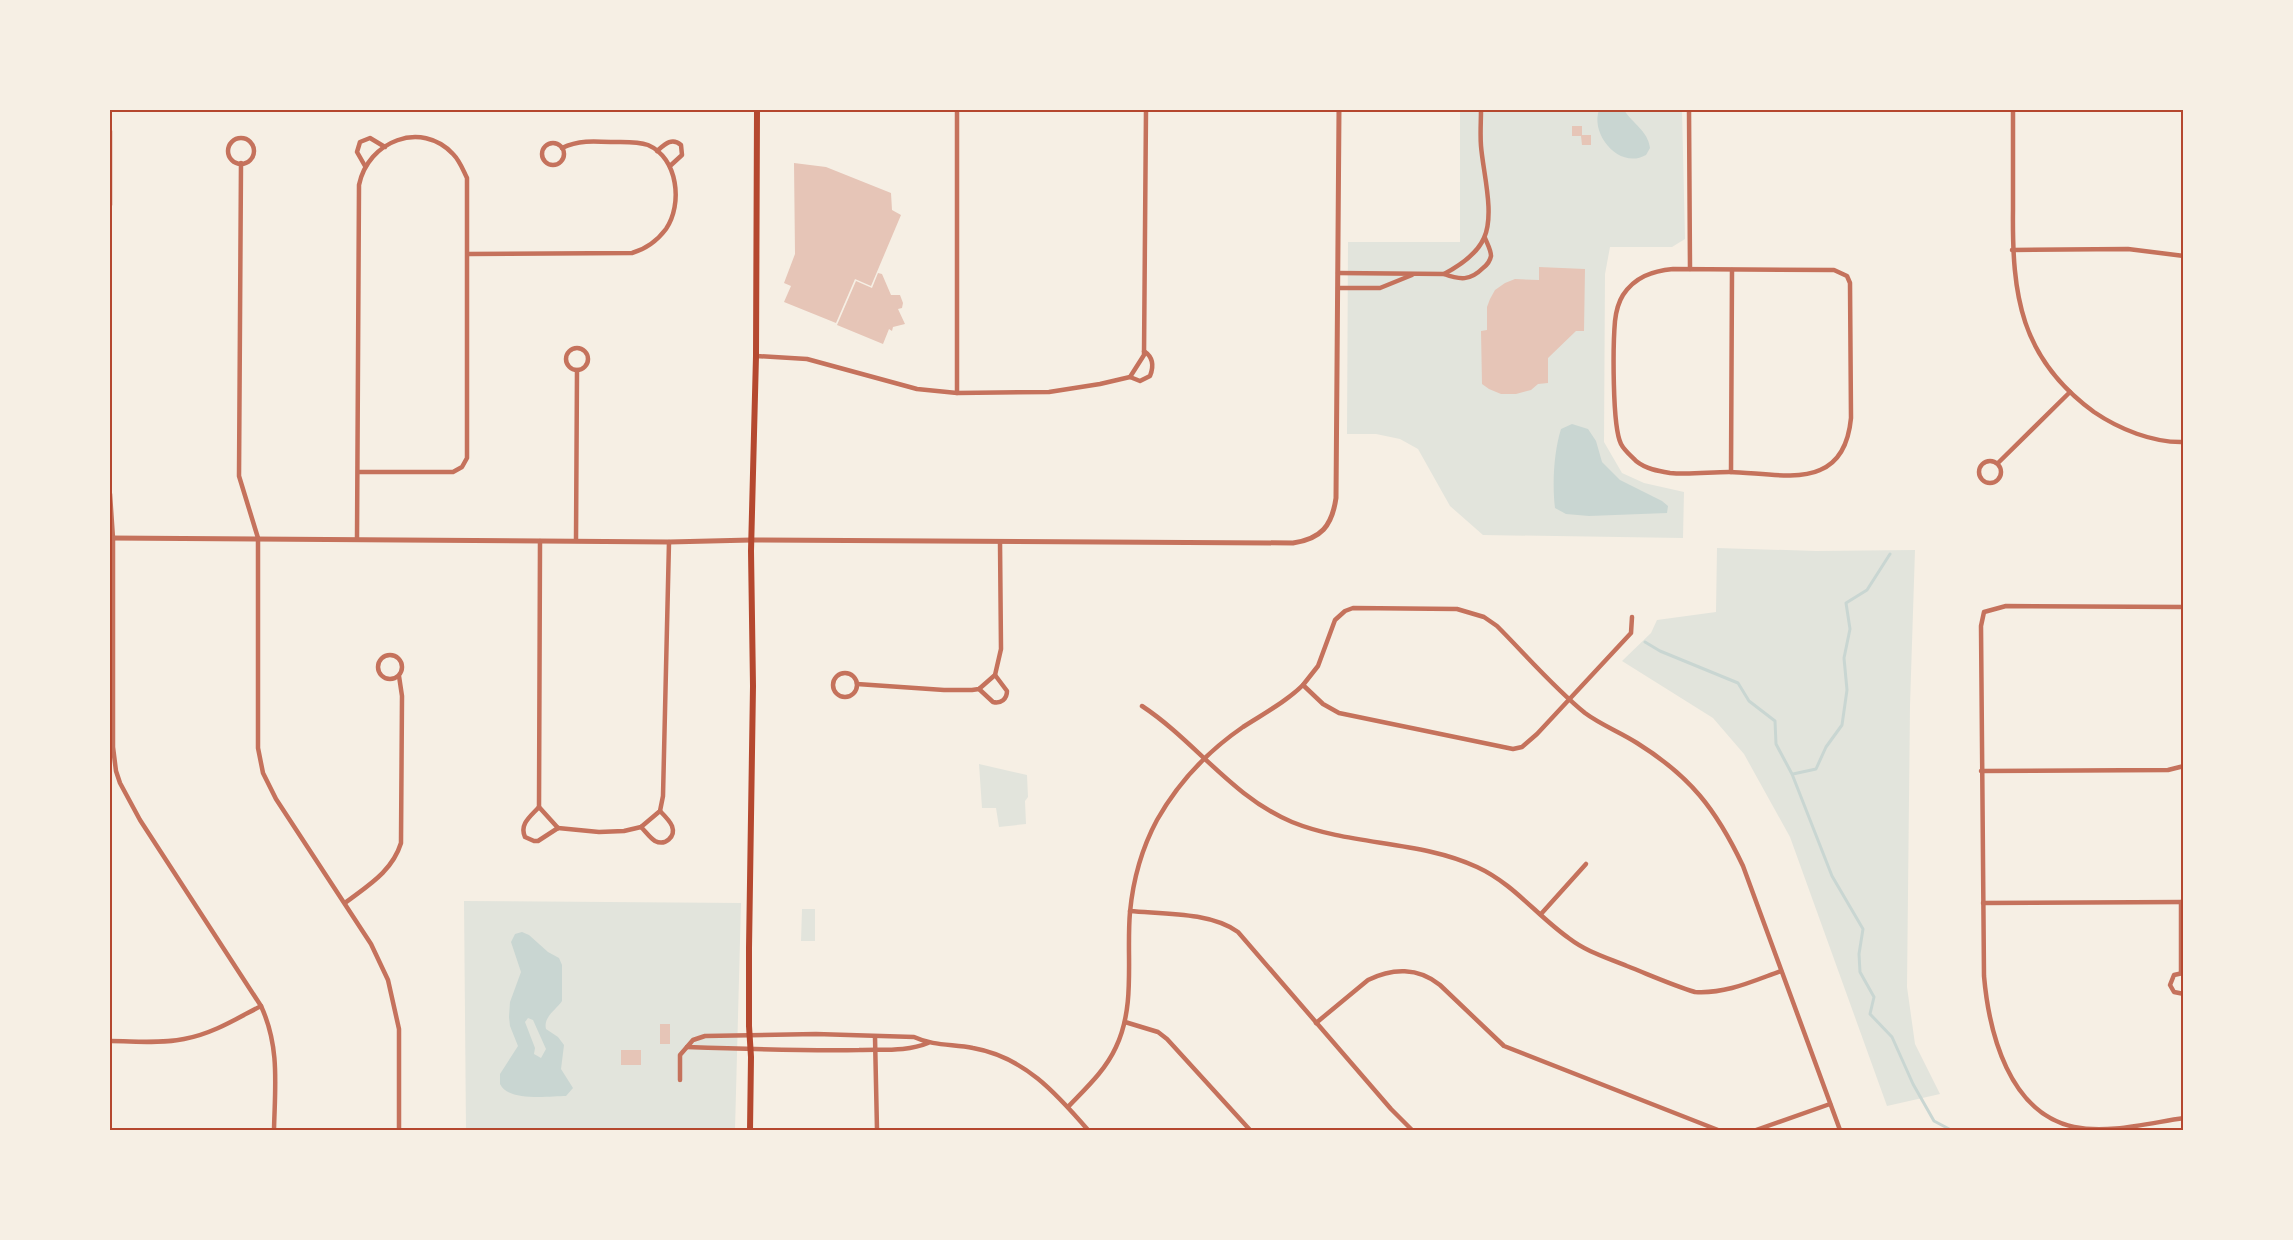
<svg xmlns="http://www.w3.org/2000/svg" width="2293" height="1240" font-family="'Source Serif 4',serif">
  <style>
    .green { fill: #e2e4dc }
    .water { fill: #c9d6d2; fill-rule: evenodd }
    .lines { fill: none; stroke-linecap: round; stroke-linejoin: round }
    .stream { stroke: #c9d6d2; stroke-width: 3 }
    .building { fill: #e6c5b7 }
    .minor { stroke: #c5725c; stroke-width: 4.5 }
    .tertiary { stroke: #c5725c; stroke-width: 5 }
    .secondary { stroke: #b5482f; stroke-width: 6 }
    .neatline { fill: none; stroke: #b5482f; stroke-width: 2 }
  </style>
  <rect width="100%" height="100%" fill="#f6efe4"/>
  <!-- green -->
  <g class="green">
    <path d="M1460,110H1682L1685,239L1672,247H1610L1605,274L1604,442L1622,473L1644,483L1684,492L1683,538L1483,535L1450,506L1418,449L1400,439L1376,434H1347L1348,242H1460Z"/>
    <path d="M1717,548L1816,551L1915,550L1910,705L1907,987L1915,1044L1940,1094L1887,1106L1790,837L1744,754L1713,718L1622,661L1651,633L1657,620L1716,612Z"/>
    <path d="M979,764L1027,775L1028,797L1025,801L1026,824L999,827L996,808H982Z"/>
    <path d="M464,901L741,903L735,1130H466Z"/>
    <path d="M802,909H815V941H801Z"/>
  </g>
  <!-- water -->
  <g class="water">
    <path d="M1599,110H1624C1633,124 1648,131 1650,148L1646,155C1620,170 1590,135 1599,110Z"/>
    <path d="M1572,424L1588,429L1596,441L1602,462L1620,480L1662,501L1668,506L1667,513L1589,516L1566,514L1555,508C1552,484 1554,451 1561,429Z"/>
    <path d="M522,932L529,935L548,952L559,958L562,965V1001C556,1010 543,1017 546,1029L558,1037L564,1045L561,1069L573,1088L566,1096C549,1096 508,1102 500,1084V1074L518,1046L510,1026L509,1017L510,1002L521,972L511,942L515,934ZM528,1018L533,1020L546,1049L541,1058L534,1054L535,1048L525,1022Z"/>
  </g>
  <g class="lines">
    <!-- stream -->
    <g class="stream">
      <path d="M1645,642L1660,651L1738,683L1749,701L1775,721L1776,744L1792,774L1832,876L1863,929L1859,954L1860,972L1874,997L1870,1014L1892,1037L1913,1084L1934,1121L1951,1130"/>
      <path d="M1793,774L1816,769L1826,747L1842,725L1847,690L1844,658L1850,629L1846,603L1867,590L1890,554"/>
    </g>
  </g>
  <!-- building -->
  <g class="building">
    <path d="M1572,126H1582V135H1591V145H1582L1581,136H1572Z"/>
    <path d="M794,163L826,167L891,193L892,210L901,215L871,286L855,279L836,323L784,302L791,286L784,283L795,254Z"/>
    <path d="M1539,267L1585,269L1584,331H1576L1548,358V383L1538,384L1531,390L1516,394H1501L1489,389L1482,384L1481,331L1487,330V307L1490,299L1495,290L1505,283L1515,279L1539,280Z"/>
    <path d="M878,273L882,274L891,295H900L903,303L902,308L898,309L905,324L893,327L892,331L889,329L883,344L837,325L856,281L872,288Z"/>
    <rect x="660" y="1024" width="10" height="20"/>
    <rect x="621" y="1050" width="20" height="15"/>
  </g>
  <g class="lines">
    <!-- minor -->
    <g class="minor">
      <path d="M957,110V393"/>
      <path d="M1689,110L1690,269"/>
      <path d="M2013,110C2013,143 2013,177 2013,210C2012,295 2020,358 2094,412C2119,429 2153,443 2184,442"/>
      <path d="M110,131V205"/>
      <circle cx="241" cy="151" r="13"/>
      <circle cx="553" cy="154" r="11"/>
      <path d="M657,151C665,144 672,137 681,145L682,155L670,166"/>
      <path d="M241,163L239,476L258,538V748L263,773L276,799L371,944L388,980L399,1029V1130"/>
      <path d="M365,166L357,152L360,142L370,138L385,147"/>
      <path d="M2012,250L2128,249L2184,256"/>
      <path d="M468,254L632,253C646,249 657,241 666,229C683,204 678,158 648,145C637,141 623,142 611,142C594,141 578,140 562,148"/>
      <path d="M1673,269L1834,270L1847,276L1850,283L1851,418C1849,439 1842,461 1820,470C1797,481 1755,472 1729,472C1710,472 1689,475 1670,473C1658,471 1646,469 1636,461C1631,456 1624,450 1621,444C1612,426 1613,344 1615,321C1616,312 1618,303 1623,295C1635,277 1652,271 1673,269Z"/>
      <path d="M1338,273L1444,274C1459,266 1477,254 1484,238C1495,214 1483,172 1481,146C1480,134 1481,122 1481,110"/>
      <path d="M1444,274C1460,280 1470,281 1483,268C1487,265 1490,261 1491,256C1491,250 1487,243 1485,238"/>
      <path d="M1338,288H1380L1412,275"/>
      <circle cx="577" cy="359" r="11"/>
      <path d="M756,356L807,359L917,389L957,393L1049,392L1100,384L1130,377L1144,355L1146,110"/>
      <path d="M1130,377L1140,381L1150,376C1154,366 1153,357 1144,351"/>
      <circle cx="1990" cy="472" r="11"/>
      <path d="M1998,463L2070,392"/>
      <path d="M1731,472L1732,270"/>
      <path d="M110,494L113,538V747L116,771L120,783L140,820L261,1006C280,1047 275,1086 274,1130"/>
      <path d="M357,539L359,185C368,141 421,120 453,154C460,161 463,170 467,178V458L462,467L453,472H358"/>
      <path d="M576,540L577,370"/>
      <path d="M540,541L539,807L558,828"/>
      <path d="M2184,607L2006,606L1984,612L1981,626L1984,976C1989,1033 2009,1113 2074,1127C2109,1134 2149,1123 2184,1118"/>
      <circle cx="390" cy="667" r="12"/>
      <circle cx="845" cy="685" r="12"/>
      <path d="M857,684L944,690H972L979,689L995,675L1001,649L1000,542"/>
      <path d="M1303,685L1323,704L1339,713L1513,749L1522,747L1537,734L1631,633L1632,617"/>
      <path d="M979,689L993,702C1001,704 1007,699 1007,691L995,675"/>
      <path d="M1142,706C1195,741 1232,797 1292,822C1351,846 1419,840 1477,867C1514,884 1537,916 1570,939C1587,952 1608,958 1627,966C1650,975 1672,985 1695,992C1726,994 1753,981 1781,971"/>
      <path d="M1981,771L2168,770L2184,766"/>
      <path d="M539,807C531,816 519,824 525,837L534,841H538L558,828"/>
      <path d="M641,827C646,832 650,838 655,841C665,846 676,837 672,826C670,821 664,815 660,811"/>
      <path d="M558,828L599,832L624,831L641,827L660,811L663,796L669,542"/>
      <path d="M345,903C367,886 392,872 401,843L402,696L399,676"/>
      <path d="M1983,903L2184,902"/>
      <path d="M1130,911C1163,914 1210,912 1238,932L1391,1109L1412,1130"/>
      <path d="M1541,914L1586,864"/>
      <path d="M2181,973V902"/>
      <path d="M2183,973L2174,975L2170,985L2174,992L2184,994"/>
      <path d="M1125,1022L1158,1032L1167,1039L1250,1130"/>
      <path d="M1316,1023L1368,980C1392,968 1418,967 1440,985L1504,1046L1718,1130"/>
      <path d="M875,1037L877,1130"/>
      <path d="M110,1041C134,1041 160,1044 184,1039C212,1034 236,1019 261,1006"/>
      <path d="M687,1047C744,1049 801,1051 859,1050C881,1049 907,1052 928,1043"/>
      <path d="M680,1080V1055L693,1040L705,1036L816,1034L914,1037C933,1046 953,1044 973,1048C1024,1057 1056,1093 1088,1130"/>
      <path d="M1068,1107C1086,1088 1105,1071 1116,1047C1136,1005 1126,956 1130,912C1133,880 1142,848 1157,820C1178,783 1208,751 1243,727C1263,714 1286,702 1303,685L1318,666L1335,620L1345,611L1353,608L1457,609L1484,617L1497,626C1526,655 1553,687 1585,713C1601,725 1620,732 1637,743C1690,776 1716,809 1743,866L1840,1130"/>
      <path d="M1756,1130L1830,1104"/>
    </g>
    <!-- tertiary -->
    <path class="tertiary" d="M110,538L669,542L751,540L1293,543C1321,539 1332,526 1336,498L1339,110"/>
    <!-- secondary -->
    <path class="secondary" d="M750,1130L751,1057L749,1026V948L753,686L751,551L756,356L757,110"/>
  </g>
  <!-- border -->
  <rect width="2293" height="1240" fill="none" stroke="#f6efe4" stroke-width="222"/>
  <rect x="111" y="111" width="2071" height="1018" class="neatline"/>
</svg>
